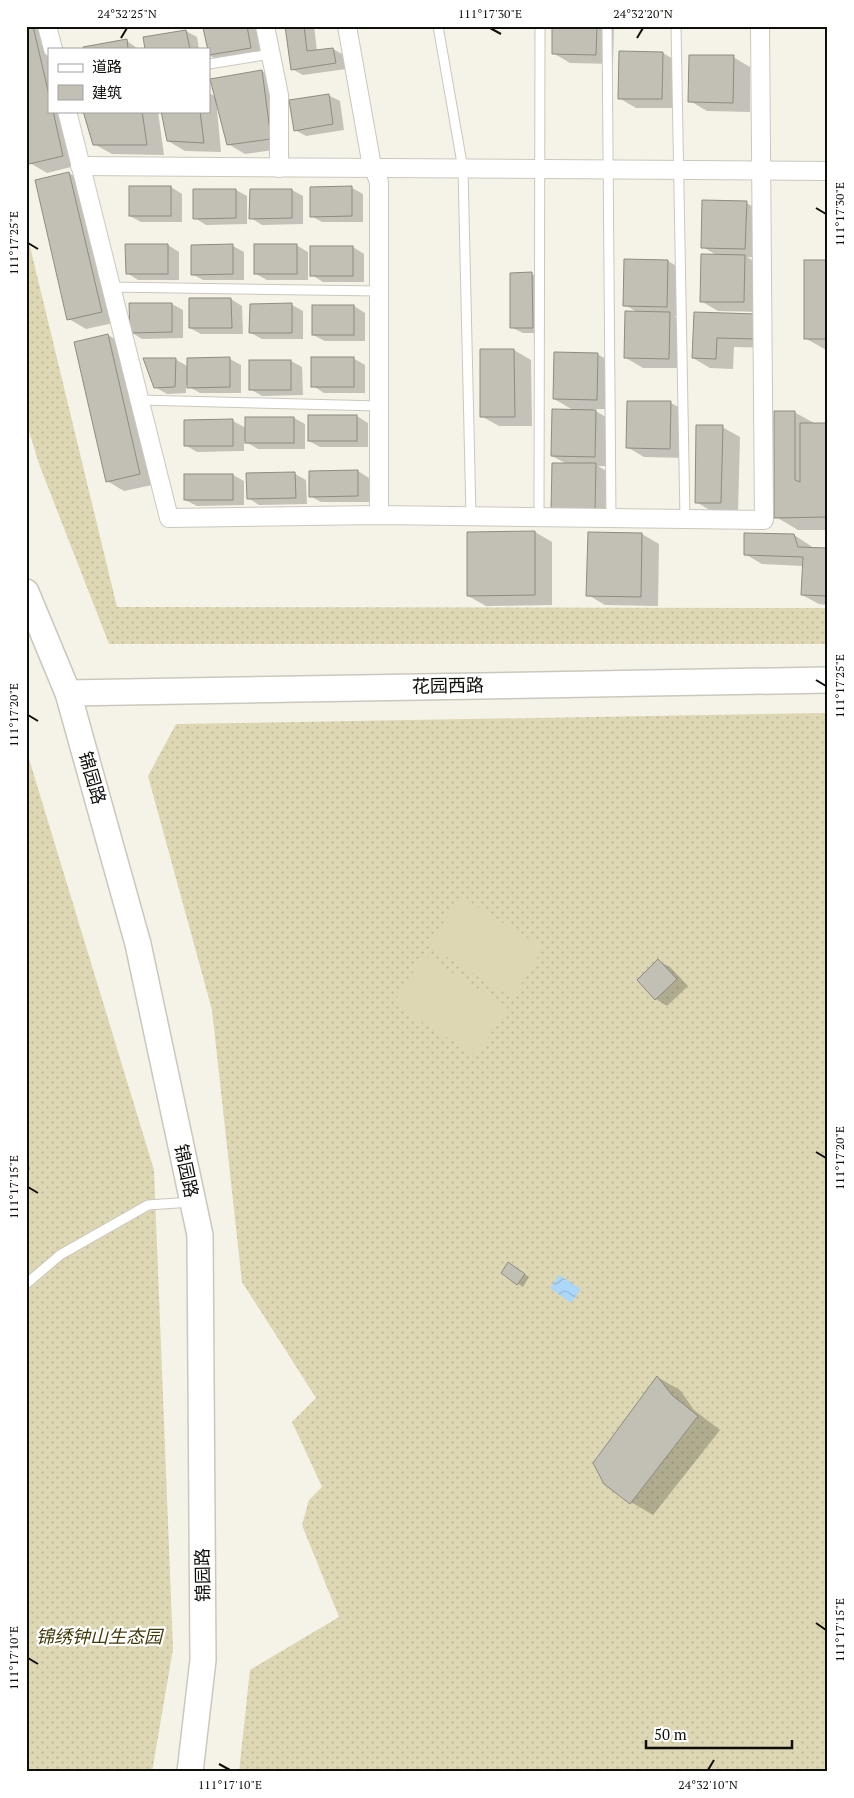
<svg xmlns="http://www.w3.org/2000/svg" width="854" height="1798" font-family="'PT Serif','Noto Sans SC',serif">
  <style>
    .grass { fill: url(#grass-dots) }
    .garden { fill: #ddd7b3 }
    .water { fill: url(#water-waves) }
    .shadow { fill: #0003 }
    .building { fill: #c2c0b5; stroke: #8e8c82 }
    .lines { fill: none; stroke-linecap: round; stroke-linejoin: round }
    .lane-casing { stroke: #cac8bd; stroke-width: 11 }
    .street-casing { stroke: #cac8bd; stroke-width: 20 }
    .secondary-casing { stroke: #cac8bd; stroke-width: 28 }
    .lane { stroke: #fff; stroke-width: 9 }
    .street { stroke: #fff; stroke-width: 18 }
    .secondary { stroke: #fff; stroke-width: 25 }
    .ticks { fill: none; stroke: #0e0e0a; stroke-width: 2 }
    .labels { text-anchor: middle; stroke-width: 4.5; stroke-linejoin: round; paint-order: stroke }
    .street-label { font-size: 18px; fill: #0e0e0a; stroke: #fff }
    .park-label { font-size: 18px; font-style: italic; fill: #423908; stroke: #fff }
    .neatline { fill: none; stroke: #0e0e0a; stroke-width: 2 }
    .ticks-label { font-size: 12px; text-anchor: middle; fill: #0e0e0a }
  </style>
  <defs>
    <pattern id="grass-dots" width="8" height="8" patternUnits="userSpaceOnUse" patternTransform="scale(1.25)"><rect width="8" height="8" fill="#ddd7b3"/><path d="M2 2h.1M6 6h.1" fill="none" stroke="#bcb799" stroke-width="1.8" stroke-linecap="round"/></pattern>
    <pattern id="water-waves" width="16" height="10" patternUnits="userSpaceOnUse" patternTransform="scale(1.25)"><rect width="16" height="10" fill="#add7f8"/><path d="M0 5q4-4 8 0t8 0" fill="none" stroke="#94b7d3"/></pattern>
  </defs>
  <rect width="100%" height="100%" fill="#f5f3e7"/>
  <!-- grass -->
  <g class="grass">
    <path d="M26,230L117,607L828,608V644H109L39,464L26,421Z"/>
    <path d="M828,713V1772H239L250,1670L339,1617L302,1525L309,1500L322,1487L292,1422L316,1398L242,1282L212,1010L148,776L176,724Z"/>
    <path d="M26,749L154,1170L173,1649L152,1772H26Z"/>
  </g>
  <!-- garden -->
  <g class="garden">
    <path d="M460,896L543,948L513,998L429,946Z"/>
    <path d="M424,955L507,1007L477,1056L393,1004Z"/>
  </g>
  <!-- water -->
  <path class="water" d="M559,1275L581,1289L571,1303L550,1288Z"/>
  <!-- shadow -->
  <g class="shadow">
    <path d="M26,26H47L49,111H67L79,165L47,173L30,163Z"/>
    <path d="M218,26L257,28L262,54L219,61L209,55L204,29Z"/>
    <path d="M287,26H314L317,51L333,49L344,55L346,69L303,75L292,69Z"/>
    <path d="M554,26H614L613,64L570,63L553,53Z"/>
    <path d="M186,31L197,37L199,49H146Z"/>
    <path d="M126,40L138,49H85Z"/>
    <path d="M663,53L680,63L679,108H636L619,98Z"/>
    <path d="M733,57L750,67V112L707,111L690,101Z"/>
    <path d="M262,71L279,81L288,148L245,154L228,144L216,99L221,152L185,151L168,141L162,111H209V93L216,97Z"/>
    <path d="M328,95L340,101L344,130L306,136L295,130Z"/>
    <path d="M85,111H158L164,155L112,154L94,144Z"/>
    <path d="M69,173L86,183L118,322L86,329L69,319L37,181Z"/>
    <path d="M171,187L182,194V222H141L130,216Z"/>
    <path d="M352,188L363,194V222H322L311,216Z"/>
    <path d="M236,190L247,196V224L206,225L195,218Z"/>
    <path d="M292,190L303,196V224L262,225L251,218Z"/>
    <path d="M746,203L764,212L762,258L747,257L762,266L761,312L718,311L701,301L718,256L703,247Z"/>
    <path d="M168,245L179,252V280H138L127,273Z"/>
    <path d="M296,245L308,252V280H267L256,274Z"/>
    <path d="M233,246L244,252V280H203L192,274Z"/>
    <path d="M353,247L364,254V282H323L312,275Z"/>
    <path d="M626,260L668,261L685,271L684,316H674L686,323L685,368H643L626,358L637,312L625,305Z"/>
    <path d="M828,261V351L805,338Z"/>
    <path d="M532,274L543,280L544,333H523L511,327Z"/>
    <path d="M231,299L242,306L243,334H201L190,328V300Z"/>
    <path d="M172,304L183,310V338L142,339L131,332Z"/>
    <path d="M292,305L303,311V339H262L251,333Z"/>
    <path d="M354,306L365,313V341H325L313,335Z"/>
    <path d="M695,313L755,315L772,325V348L734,347L733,369L710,368L693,358Z"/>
    <path d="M108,335L125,345L157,484L124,491L107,481Z"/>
    <path d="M514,350L531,360L532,426H499L481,416Z"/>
    <path d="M597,354L615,364L614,409H592L613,421L612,466H598L613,475L612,520L570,519L567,464L552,456L575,411L554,399Z"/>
    <path d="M353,358L365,365V393H324L313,386Z"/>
    <path d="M175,359L189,367L230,359L241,365V393H200L186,385V393L167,394L155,387Z"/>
    <path d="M250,361H291L302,367L303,395L262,396L250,389Z"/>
    <path d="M671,403L688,412L687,458L644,457L627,447Z"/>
    <path d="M794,412L816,424H828V530H798L776,517Z"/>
    <path d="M357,416L368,423V447H320L309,441Z"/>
    <path d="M294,418L305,424V449H258L244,441V451L197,452L185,445L233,421L246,428Z"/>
    <path d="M722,427L740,437L738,512H713L696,502Z"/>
    <path d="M358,471L369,478V502H321L310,496Z"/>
    <path d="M248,474H295L306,480L307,504L259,505L248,498Z"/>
    <path d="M233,475L244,481V505L197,506L185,500Z"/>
    <path d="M535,532L552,542V605L486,606L468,596Z"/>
    <path d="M642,534L659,544L658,606L605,605L588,595Z"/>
    <path d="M794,535L811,546L812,549L828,550V605L819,604L802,595L803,566L762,564L745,554Z"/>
    <path d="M658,961L670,967L688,986L667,1006L656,999Z"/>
    <path d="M26,1149L30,1170H26Z"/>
    <path d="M514,1267L529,1277L523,1287L518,1284Z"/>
    <path d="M657,1377L680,1390L694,1410L720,1430L653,1515L631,1502Z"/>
  </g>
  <!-- building -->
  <g class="building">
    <path d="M26,26H33L49,95V111H53L63,156L29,164L26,153Z"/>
    <path d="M211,26H247L251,48L209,55L203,28Z"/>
    <path d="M285,26H304L307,51L333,48L336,63L291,70Z"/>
    <path d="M552,26H597L596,55L552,54Z"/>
    <path d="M186,30L190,49H145L143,37Z"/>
    <path d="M127,39L128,49H84L83,47Z"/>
    <path d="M619,51L663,52L662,99H618Z"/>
    <path d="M689,55H734L733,103L688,102Z"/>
    <path d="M262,70L271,139L227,145L210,79Z"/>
    <path d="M329,94L333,124L294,131L289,100Z"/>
    <path d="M83,111H142L147,145H93Z"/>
    <path d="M161,111H200L204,143L167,141Z"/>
    <path d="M69,172L102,312L67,320L35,180Z"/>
    <rect x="129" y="186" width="42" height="30"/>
    <path d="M352,186V216L310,217V187Z"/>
    <path d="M193,189H236V218L193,219Z"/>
    <path d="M250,189H292V218L249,219Z"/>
    <path d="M702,200L747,201L745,249L701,248Z"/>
    <path d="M125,244H168V274H126Z"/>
    <path d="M233,244V274L191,275V245Z"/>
    <rect x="254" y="244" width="43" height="30"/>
    <rect x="310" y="246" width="43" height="30"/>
    <path d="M701,254L745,255L744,302H700Z"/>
    <path d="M624,259L668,260L667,307L623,306Z"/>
    <rect x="804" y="260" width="24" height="79"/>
    <path d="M532,272L533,328H510V273Z"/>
    <path d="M189,298H231L232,328H189Z"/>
    <path d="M129,303H172V332L130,333Z"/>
    <path d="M292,303V333H249L250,304Z"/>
    <rect x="312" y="305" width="42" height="30"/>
    <path d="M625,311L670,312L669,359L624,358Z"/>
    <path d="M694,312L756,314L755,339L717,338L716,359L692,358Z"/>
    <path d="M108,334L140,474L106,482L74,342Z"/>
    <path d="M480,349H514L515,417H480Z"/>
    <path d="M554,352L598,353L597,400L553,399Z"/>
    <path d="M230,357V387L187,388V358Z"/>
    <rect x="311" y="357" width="43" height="30"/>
    <path d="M143,358H176L175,387L154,388Z"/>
    <rect x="249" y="360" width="42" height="30"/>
    <path d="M627,401H671L670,449L626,448Z"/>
    <path d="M552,409L596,410L595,457L551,456Z"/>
    <path d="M774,411H795V480L800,482V423H828V517L774,518Z"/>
    <rect x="308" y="415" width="49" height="26"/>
    <rect x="245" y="417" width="49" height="26"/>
    <path d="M233,419V446H184V420Z"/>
    <path d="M696,425H723L721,503H695Z"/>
    <path d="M552,463H596L595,511L551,510Z"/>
    <path d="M358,470V496L309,497V471Z"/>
    <path d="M295,472L296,498L247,499L246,473Z"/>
    <rect x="184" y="474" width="49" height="26"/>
    <path d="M535,531V595L467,596V532Z"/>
    <path d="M588,532L642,533L641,597L586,596Z"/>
    <path d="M744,533L794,534L798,547L828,548V596L801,595L803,557L744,555Z"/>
    <path d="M658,959L677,979L655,1000L637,980Z"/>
    <path d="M508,1262L525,1274L517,1285L501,1273Z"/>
    <path d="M657,1376L672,1395L698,1416L630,1504L604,1484L593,1463Z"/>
  </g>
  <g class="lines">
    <defs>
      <g id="lane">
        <path d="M438,26L463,169L471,516"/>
        <path d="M607,26L611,518"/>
        <path d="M676,26L685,519"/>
        <path d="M209,64L271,54"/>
        <path d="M111,287L379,291"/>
        <path d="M139,400L379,406"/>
        <path d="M539,517L540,26"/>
        <path d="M26,1284L60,1255L148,1205L192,1202"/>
      </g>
      <g id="street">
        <path d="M47,26L53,49"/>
        <path d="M265,26L279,95V168"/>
        <path d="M347,26L371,161L379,182V515"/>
        <path d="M67,111L169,518L379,515L764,520L760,26"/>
        <path d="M80,166L828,171"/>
      </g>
      <g id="secondary">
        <path d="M26,592L68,693L138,944L200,1235L203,1660L190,1772"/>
        <path d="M68,693L828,680"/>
      </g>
    </defs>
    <!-- lane casing -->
    <use href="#lane" class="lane-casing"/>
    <!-- street casing -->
    <use href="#street" class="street-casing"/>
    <!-- secondary casing -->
    <use href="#secondary" class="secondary-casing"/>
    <!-- lane -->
    <use href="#lane" class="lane"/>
    <!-- street -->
    <use href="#street" class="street"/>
    <!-- secondary -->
    <use href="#secondary" class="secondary"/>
  </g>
  <!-- ticks -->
  <path class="ticks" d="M490,28L501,34M121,38L127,28M637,38L643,28M816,208L826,214M28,243L38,249M816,680L826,686M28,715L38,721M816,1152L826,1158M28,1187L38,1193M816,1623L826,1630M28,1658L38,1664M219,1764L230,1770M708,1770L714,1760"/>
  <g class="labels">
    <!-- street labels -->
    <g class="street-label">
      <text transform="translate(448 686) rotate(-1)" y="6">花园西路</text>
      <text transform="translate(92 778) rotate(74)" y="6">锦园路</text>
      <text transform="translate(186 1171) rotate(78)" y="6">锦园路</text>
      <text transform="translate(203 1575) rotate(-91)" y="6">锦园路</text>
    </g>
    <!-- park labels -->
    <g class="park-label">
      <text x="99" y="1643">锦绣钟山生态园</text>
    </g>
  </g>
  <!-- border -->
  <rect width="854" height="1798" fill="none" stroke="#ffffff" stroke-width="55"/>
  <!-- legend -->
  <rect x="48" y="48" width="162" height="65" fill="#ffffff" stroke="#9f9f9d"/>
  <rect x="58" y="64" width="25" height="8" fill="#ffffff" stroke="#9f9f9d"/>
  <text x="92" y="72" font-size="15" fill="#0e0e0a">道路</text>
  <rect x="58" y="85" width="25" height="15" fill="#c2c0b5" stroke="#9f9f9d"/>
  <text x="92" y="98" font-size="15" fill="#0e0e0a">建筑</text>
  <!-- scale -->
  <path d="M646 1740v8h146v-8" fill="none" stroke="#0e0e0a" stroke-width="2.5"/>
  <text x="654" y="1740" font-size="15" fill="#0e0e0a" stroke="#ffffff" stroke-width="4" paint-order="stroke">50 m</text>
  <rect x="28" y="28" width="798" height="1742" class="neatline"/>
  <g class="ticks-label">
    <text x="127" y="18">24°32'25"N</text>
    <text x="490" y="18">111°17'30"E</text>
    <text x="643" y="18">24°32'20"N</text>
    <text transform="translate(840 214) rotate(-90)" y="4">111°17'30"E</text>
    <text transform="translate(14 243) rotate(-90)" y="4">111°17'25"E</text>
    <text transform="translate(840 686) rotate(-90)" y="4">111°17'25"E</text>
    <text transform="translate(14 715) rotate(-90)" y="4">111°17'20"E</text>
    <text transform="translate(840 1158) rotate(-90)" y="4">111°17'20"E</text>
    <text transform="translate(14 1187) rotate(-90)" y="4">111°17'15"E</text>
    <text transform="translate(840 1630) rotate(-90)" y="4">111°17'15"E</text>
    <text transform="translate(14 1658) rotate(-90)" y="4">111°17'10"E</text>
    <text x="230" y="1789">111°17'10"E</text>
    <text x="708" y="1789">24°32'10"N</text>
  </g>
</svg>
